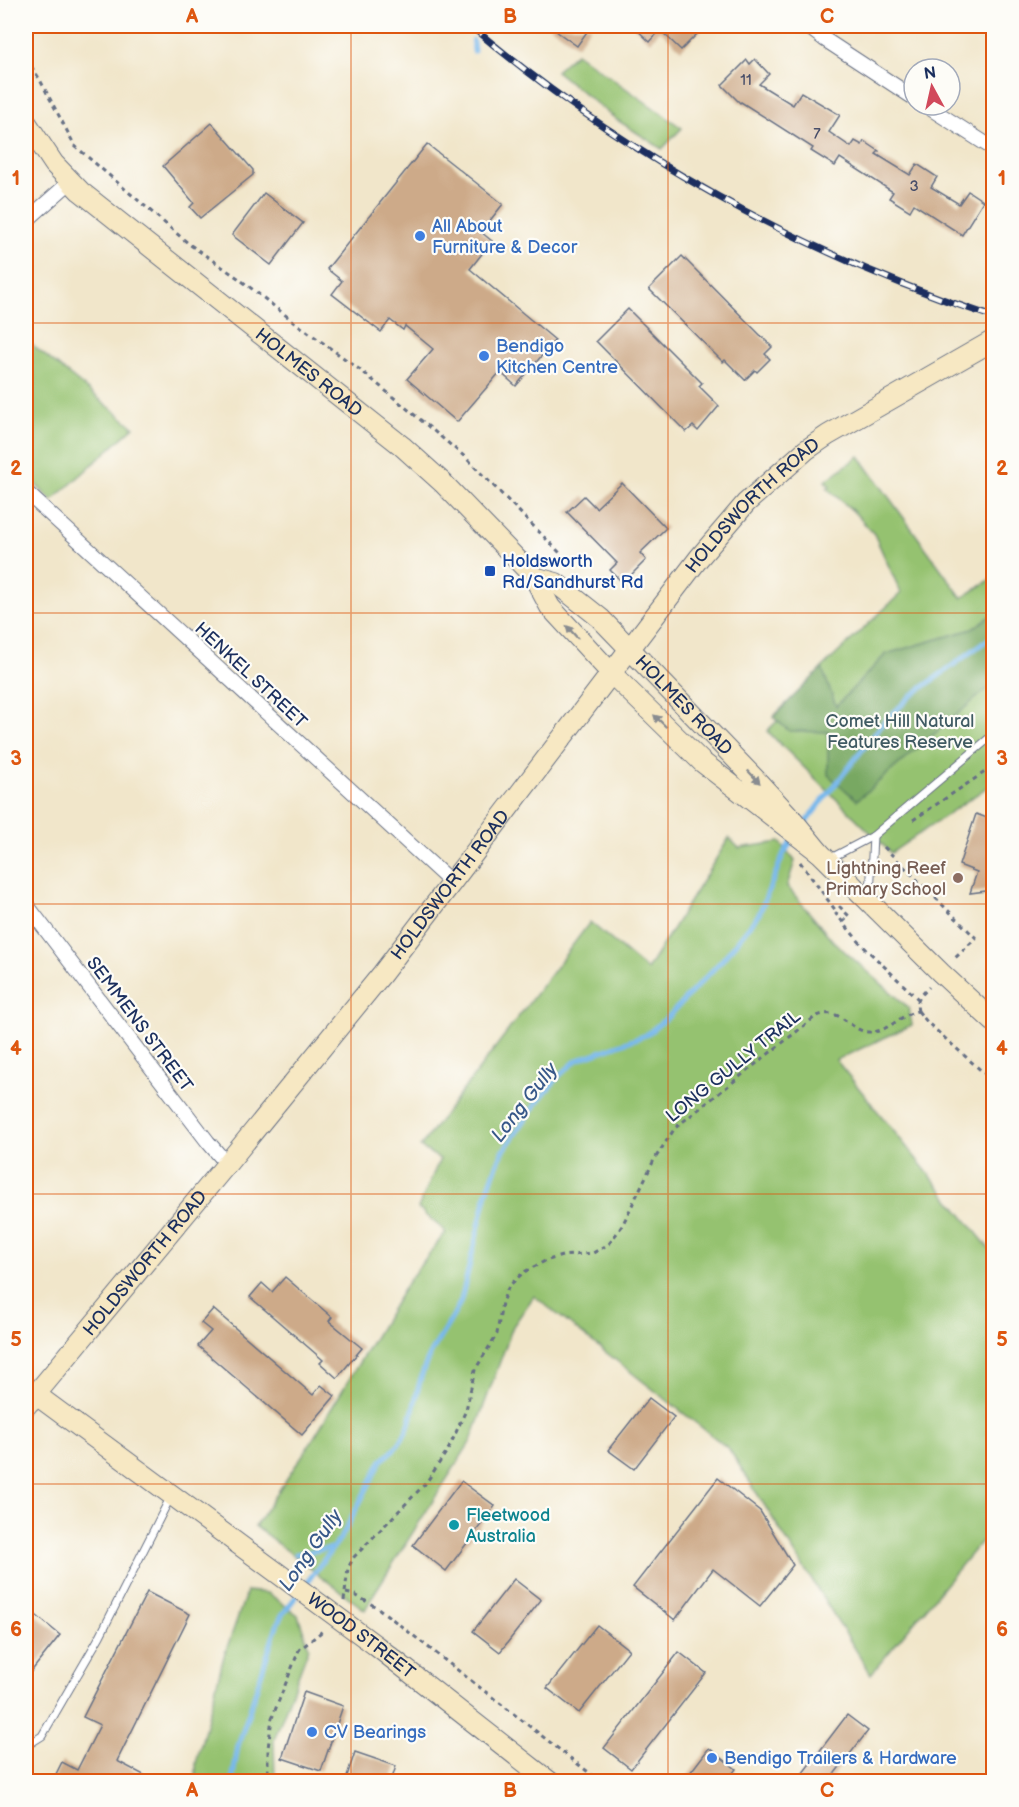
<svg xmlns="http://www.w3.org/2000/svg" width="1019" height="1807" font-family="'Balsamiq Sans',sans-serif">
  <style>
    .green { fill: #95c270; stroke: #587867; stroke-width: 1.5 }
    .forest { fill: #78a862; stroke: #4a6c60; stroke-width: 1.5 }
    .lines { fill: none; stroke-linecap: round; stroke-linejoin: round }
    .stream { stroke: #77b8ec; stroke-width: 5 }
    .building { fill: #cdaa89 }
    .lane-casing { stroke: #666f84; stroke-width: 9 }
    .street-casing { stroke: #666f84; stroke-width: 16 }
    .secondary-casing { stroke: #666f84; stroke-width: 22 }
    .path { stroke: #666f84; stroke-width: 3; stroke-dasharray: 4.5 4.5; stroke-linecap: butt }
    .lane { stroke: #fff; stroke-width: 7 }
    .street { stroke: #fff; stroke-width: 14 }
    .secondary { stroke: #f7e8c3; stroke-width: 20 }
    .rail-casing { stroke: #1b2f5e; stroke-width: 7 }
    .rail { stroke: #fdfcf7; stroke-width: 4.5; stroke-dasharray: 14; stroke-linecap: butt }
    .oneway { fill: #898c90 }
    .grid { fill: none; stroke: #de5710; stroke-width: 1.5; stroke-opacity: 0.55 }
    .shop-dot { fill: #3f7fe0; stroke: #fdfcf7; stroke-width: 2 }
    .transit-dot { fill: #1a4fb4; stroke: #fdfcf7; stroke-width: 2 }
    .education-dot { fill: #8d6e63; stroke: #fdfcf7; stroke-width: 2 }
    .culture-dot { fill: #0f9aa8; stroke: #fdfcf7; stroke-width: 2 }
    .labels { text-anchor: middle; stroke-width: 4.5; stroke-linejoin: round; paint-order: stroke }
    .number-label { font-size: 15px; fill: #484e69 }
    .shop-label { font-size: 18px; fill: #366cbe; stroke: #fdfcf7; text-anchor: start }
    .street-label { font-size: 18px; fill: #1b2f5e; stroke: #fdfcf7 }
    .transit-label { font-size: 18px; fill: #164399; stroke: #fdfcf7; text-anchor: start }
    .park-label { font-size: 18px; fill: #405b63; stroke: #fdfcf7 }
    .education-label { font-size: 18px; fill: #785e54; stroke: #fdfcf7; text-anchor: end }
    .culture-label { font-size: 18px; fill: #0d838f; stroke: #fdfcf7; text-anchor: start }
    .water-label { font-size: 20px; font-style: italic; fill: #375889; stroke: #fdfcf7 }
    .neatline { fill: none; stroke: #de5710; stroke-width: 2 }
    .grid-label { font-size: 20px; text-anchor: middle; font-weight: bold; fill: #de5710 }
  </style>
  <rect width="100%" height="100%" fill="#fdfcf7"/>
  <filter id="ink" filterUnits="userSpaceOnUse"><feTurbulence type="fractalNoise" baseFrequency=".0167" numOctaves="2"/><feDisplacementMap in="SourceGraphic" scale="12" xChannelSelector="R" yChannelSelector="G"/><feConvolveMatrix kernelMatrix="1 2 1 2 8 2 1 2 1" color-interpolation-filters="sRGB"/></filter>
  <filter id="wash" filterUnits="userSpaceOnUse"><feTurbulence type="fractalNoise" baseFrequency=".008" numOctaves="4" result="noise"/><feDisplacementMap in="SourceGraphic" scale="24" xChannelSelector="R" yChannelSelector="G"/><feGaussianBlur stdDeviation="1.35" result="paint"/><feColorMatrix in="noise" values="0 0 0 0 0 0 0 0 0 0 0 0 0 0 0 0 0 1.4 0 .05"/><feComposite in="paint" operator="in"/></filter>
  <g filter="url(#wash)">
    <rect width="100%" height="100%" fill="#f1e6ca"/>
    <!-- green -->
    <g class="green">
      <path d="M576,53L682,128L662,149L617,120L556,71Z"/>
      <path d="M26,340L134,427L52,501L26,475Z"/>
      <path d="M859,456L962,598L993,578V783L891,853L767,731L824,675L822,668L901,593L874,534L854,512L827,488L830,486L825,481Z"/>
      <path d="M729,838L739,848L780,842L795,861L787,886L833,941L909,1008L912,1025L836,1060L993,1253V1527L871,1674L729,1449L534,1296L513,1326L471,1441L375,1592L365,1610L255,1526L310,1444L409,1280L446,1232L418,1208L440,1159L420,1147L590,922L647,970Z"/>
      <path d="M247,1591L268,1593L298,1615L309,1647L274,1740L275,1781H196V1763L224,1656Z"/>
    </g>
    <!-- forest -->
    <path class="forest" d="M993,614V684L857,800L828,775V732L789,731L773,717L822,668L836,706L886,654L972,629Z"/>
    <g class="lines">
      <!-- stream -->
      <g class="stream">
        <path d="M473,40L474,51"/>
        <path d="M803,826L884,722L911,696L994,635"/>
        <path d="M296,1554L331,1548"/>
        <path d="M232,1782L238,1746L277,1625L282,1615L342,1536L382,1460C419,1434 410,1398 427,1361C437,1339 452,1322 461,1300L487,1192L495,1170L502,1153L538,1101L560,1075L577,1060L646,1035L669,1016L723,959L759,914L784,853L794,838"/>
      </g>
    </g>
    <g id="blocks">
      <!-- building -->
      <g class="building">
        <path d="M549,26H591L577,46Z"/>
        <path d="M633,26H705L681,50L660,30L650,42Z"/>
        <path d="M755,59L769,74L759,84L793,105L801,92L840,115L829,132L851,147L855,141L862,145L864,141L879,151L876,154L910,175L917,164L937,177L931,187L959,204L968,191L983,201L962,235L914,204L910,211L889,198L893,192L840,158L835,166L811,151L813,148L741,102L740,103L722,85L747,60L750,64Z"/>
        <path d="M212,123L253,170V175L200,218L190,207L194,203L163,166Z"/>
        <path d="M427,144L503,204L481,232L492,241L470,269L555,340L516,386L500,372L457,422L407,379L433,349L405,326L403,330L390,320L381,332L332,294L342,281L327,269Z"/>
        <path d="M264,193L303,223L271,265L232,235Z"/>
        <path d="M682,256L772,347L765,354L770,359L757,372L755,370L745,380L725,360L723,362L649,289Z"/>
        <path d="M628,309L702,383L699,386L719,406L698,431L693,426L686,432L596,341Z"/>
        <path d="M622,483L666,528L640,553L646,560L623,583L610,570L617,563L567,512L584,496L596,508Z"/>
        <path d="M976,814L993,820V890L970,893L977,872L959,865Z"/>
        <path d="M285,1277L332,1317L329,1321L362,1348L337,1378L320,1363L323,1360L250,1297L262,1283L272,1292Z"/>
        <path d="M213,1309L313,1395L321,1385L335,1396L302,1435L198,1346L211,1331L201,1323Z"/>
        <path d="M649,1398L674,1417L634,1469L608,1450Z"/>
        <path d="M718,1478L760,1511L793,1565L760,1606L713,1569L675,1620L633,1587Z"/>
        <path d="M461,1481L495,1506L446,1571L413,1545Z"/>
        <path d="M514,1579L541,1600L500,1652L473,1631Z"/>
        <path d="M147,1592L190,1614L117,1761L157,1782H52L62,1762L77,1770L100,1725L83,1717Z"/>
        <path d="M26,1607L60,1635L26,1678Z"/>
        <path d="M597,1625L629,1650L579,1713L547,1688Z"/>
        <path d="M679,1652L706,1673L631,1769L604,1748Z"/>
        <path d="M304,1692L343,1706L321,1771L282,1758Z"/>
        <path d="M847,1715L868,1731L828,1782H796Z"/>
        <path d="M709,1748L736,1769L726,1782H683Z"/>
        <path d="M355,1752L396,1766L391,1782H345Z"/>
      </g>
    </g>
  </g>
  <g filter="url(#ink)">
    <use href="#blocks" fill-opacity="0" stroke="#666f84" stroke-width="1.5"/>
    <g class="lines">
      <defs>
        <g id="lane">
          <path d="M829,859L873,836L994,734"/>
          <path d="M870,896L873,836"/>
          <path d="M26,1746L42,1736L100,1636L171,1496"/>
        </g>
        <g id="street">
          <path d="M807,26L824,39L914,98"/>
          <path d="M925,105L994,149"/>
          <path d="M26,221L70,182"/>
          <path d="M26,492L453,884"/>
          <path d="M26,904L208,1142L227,1164"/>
        </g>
        <g id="secondary">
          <path id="s1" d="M26,122L54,164L80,191L402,446L443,483L534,577L550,607L612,674L702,762L819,852"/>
          <path id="s2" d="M534,577L556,583L600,618L757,781L792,819L819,852L941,973L994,1022"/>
          <path id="s3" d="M35,1394L375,1645L550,1782"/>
          <path id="s4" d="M26,1406L227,1164L382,974L699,558L746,503L806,450L828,435L994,340"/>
        </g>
      </defs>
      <!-- lane casing -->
      <use href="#lane" class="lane-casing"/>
      <!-- street casing -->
      <use href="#street" class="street-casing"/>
      <!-- secondary casing -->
      <use href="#secondary" class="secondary-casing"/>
      <!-- path -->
      <g class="path">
        <path d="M26,59L39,78L75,146L189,244L238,278L293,321L363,372L465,457L561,554"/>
        <path d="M913,820L994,766"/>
        <path d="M884,847L976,938L954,959"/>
        <path d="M800,862L836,911"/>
        <path d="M843,922L849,916L840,907L836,914L862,945L918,999"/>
        <path d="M918,1011C915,999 922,995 929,987"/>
        <path d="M918,1011L928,1023L994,1082"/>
        <path d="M346,1593L355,1595L378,1608L601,1782"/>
        <path d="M344,1601L348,1568L354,1557L426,1483L449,1448L466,1410L475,1370L497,1334L502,1302L509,1286L524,1272L545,1261L562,1256L593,1253L609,1244L622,1226L654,1160L675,1128L815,1017C842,1004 849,1033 871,1032C888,1032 901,1014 918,1011"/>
        <path d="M268,1782V1748L272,1718L299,1650L325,1629"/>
      </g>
      <!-- lane -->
      <use href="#lane" class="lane"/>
      <!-- street -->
      <use href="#street" class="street"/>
      <!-- secondary -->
      <use href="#secondary" class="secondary"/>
      <defs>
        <path id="rail" d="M471,26C623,155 804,255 994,317"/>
      </defs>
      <!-- rail casing -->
      <use href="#rail" class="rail-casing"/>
      <!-- rail -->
      <use href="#rail" class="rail"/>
    </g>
    <!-- one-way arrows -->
    <defs><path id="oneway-solid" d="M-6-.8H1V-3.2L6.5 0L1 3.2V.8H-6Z" transform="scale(1.5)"/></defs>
    <g class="oneway">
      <use href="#oneway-solid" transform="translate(572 632) rotate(-132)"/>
      <use href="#oneway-solid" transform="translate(660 721) rotate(-136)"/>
      <use href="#oneway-solid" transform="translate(754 777) rotate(46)"/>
    </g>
  </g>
  <!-- grid -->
  <path class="grid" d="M351,26V1782M668,26V1782M26,323H994M26,613H994M26,904H994M26,1194H994M26,1484H994"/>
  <!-- markers -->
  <g class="shop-dot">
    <circle cx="420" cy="236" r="6"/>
    <circle cx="484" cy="356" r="6"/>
    <circle cx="312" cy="1732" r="6"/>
    <circle cx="712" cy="1758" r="6"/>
  </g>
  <rect class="transit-dot" x="484" y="565" width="12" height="12" rx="3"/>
  <circle class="education-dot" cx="958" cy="878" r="6"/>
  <circle class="culture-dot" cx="454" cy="1525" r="6"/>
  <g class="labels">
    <!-- number labels -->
    <g class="number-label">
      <text x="746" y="85">11</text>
      <text x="817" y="139">7</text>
      <text x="914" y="191">3</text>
    </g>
    <!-- shop labels -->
    <g class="shop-label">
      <text x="432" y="232">All About<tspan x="432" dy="21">Furniture &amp; Decor</tspan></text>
      <text x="496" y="352">Bendigo<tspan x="496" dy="21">Kitchen Centre</tspan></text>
      <text x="324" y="1738">CV Bearings</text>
      <text x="724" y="1764">Bendigo Trailers &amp; Hardware</text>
    </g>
    <!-- street labels -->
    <g class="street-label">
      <text dy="6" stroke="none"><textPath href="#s1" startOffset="380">HOLMES ROAD</textPath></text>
      <text dy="6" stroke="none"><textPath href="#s4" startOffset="1158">HOLDSWORTH ROAD</textPath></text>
      <text transform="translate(251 675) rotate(43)" y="6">HENKEL STREET</text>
      <text dy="6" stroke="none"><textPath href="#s2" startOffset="200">HOLMES ROAD</textPath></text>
      <text dy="6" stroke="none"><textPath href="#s4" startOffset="672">HOLDSWORTH ROAD</textPath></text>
      <text transform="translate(140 1024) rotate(53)" y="6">SEMMENS STREET</text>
      <text transform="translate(733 1066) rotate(-39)" y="6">LONG GULLY TRAIL</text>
      <text dy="6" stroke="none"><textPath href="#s4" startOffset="186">HOLDSWORTH ROAD</textPath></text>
      <text dy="6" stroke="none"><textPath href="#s3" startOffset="406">WOOD STREET</textPath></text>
    </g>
    <!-- transit labels -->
    <g class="transit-label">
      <text x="502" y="567">Holdsworth<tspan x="502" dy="21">Rd/Sandhurst Rd</tspan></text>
    </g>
    <!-- park labels -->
    <g class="park-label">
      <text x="900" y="727">Comet Hill Natural<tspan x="900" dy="21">Features Reserve</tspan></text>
    </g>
    <!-- education labels -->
    <g class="education-label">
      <text x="946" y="874">Lightning Reef<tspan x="946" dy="21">Primary School</tspan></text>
    </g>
    <!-- culture labels -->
    <g class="culture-label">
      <text x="466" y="1521">Fleetwood<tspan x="466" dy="21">Australia</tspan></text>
    </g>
    <!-- water labels -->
    <g class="water-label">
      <text transform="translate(524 1102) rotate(-52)" y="7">Long Gully</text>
      <text transform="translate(310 1550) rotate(-55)" y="7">Long Gully</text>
    </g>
  </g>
  <!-- margin -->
  <rect width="1019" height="1807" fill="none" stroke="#fdfcf7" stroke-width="66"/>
  <!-- north arrow -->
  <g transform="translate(932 87) rotate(352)"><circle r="28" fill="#fdfcf7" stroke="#a3aaba" stroke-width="1.5"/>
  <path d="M0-4.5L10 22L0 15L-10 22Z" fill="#d1495b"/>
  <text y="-9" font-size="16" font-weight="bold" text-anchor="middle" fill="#1b2f5e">N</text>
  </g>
  <rect x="33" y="33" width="953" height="1741" class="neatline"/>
  <g class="grid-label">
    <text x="192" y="23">A</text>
    <text x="510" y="23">B</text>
    <text x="827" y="23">C</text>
    <text x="16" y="185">1</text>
    <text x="1002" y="185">1</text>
    <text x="16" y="475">2</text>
    <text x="1002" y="475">2</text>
    <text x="16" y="765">3</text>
    <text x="1002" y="765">3</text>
    <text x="16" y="1055">4</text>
    <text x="1002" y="1055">4</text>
    <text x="16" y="1346">5</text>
    <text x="1002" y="1346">5</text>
    <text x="16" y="1636">6</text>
    <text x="1002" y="1636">6</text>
    <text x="192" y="1797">A</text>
    <text x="510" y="1797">B</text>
    <text x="827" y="1797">C</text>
  </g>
</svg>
